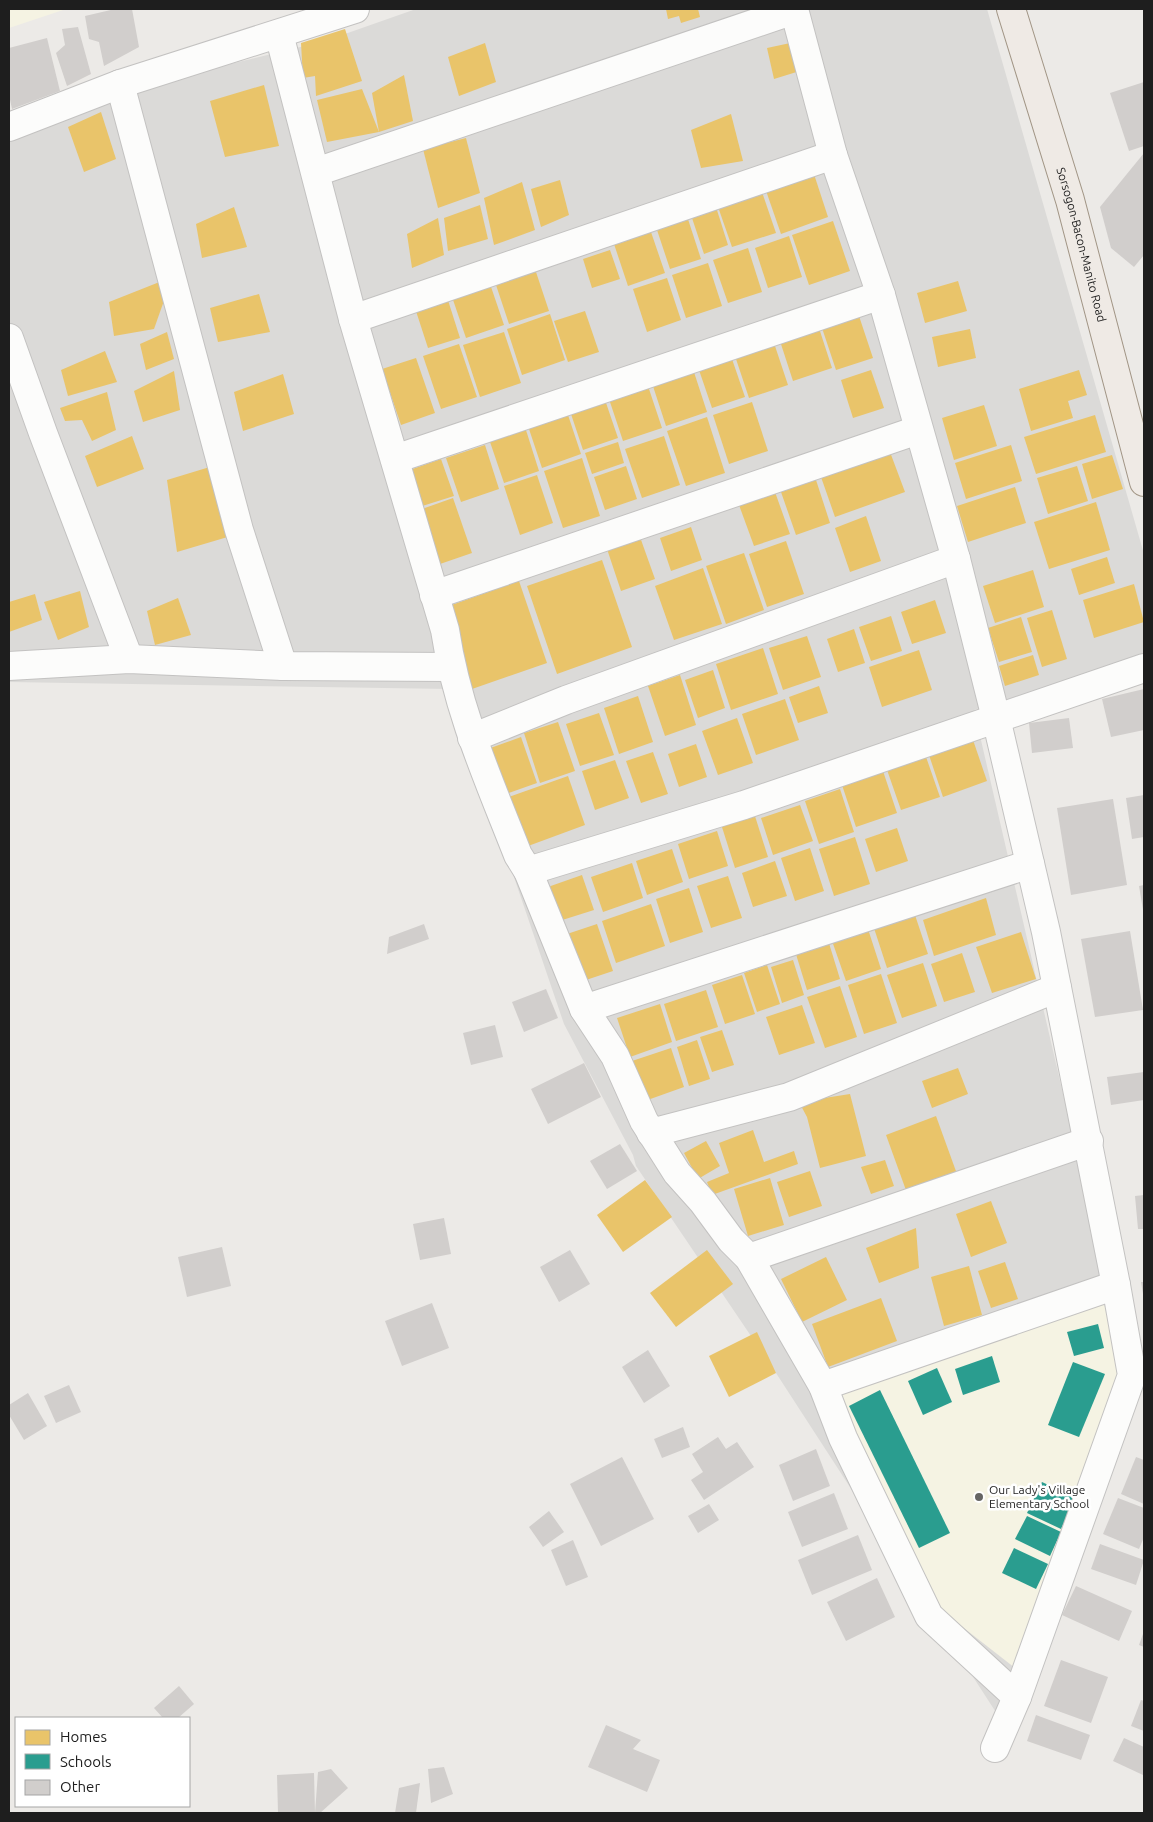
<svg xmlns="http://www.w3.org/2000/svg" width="1153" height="1822" font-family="Ubuntu,sans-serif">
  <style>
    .residential { fill: #dbdad8 }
    .education { fill: #f5f3e3 }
    .homes { fill: #e9c46a }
    .schools { fill: #2a9d8f }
    .building { fill: #d1cecc }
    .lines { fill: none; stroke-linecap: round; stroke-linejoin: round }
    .minor-casing { stroke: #c3c2c1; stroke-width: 30 }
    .major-casing { stroke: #a19585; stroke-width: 30 }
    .minor { stroke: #fcfcfb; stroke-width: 28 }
    .major { stroke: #efeae5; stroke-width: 28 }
    .poi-dot { fill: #666564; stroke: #fff; stroke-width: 2 }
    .labels { text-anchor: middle; stroke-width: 5; stroke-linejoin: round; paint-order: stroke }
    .street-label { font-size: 12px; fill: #1e1e1e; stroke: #fff }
    .poi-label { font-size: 12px; fill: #1e1e1e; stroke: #fff; text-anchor: start }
  </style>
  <rect width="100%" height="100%" fill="#eceae7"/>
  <!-- residential -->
  <path class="residential" d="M416,9H987L1144,554V656L974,710L1128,1374L1001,1720L776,1373L636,1166L633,1155L564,1024L450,689L9,682V127L115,92L325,41Z"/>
  <!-- education -->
  <g class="education">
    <path d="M9,9H66L9,28Z"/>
    <path d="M1103,1300L1123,1375L1015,1668L928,1600L835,1394Z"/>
  </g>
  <!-- homes -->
  <g class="homes">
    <path d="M666,9H698L700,17L681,23L679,16L668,19Z"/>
    <path d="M345,29L362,81L316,96L315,76L303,78L301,43Z"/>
    <path d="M795,42L803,70L774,79L767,48Z"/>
    <path d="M485,43L496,82L459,96L448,57Z"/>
    <path d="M404,75L413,121L379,132L372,93Z"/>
    <path d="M264,85L279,146L225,157L210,101Z"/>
    <path d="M362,89L379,132L327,142L317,100Z"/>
    <path d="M101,112L116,159L84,172L68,127Z"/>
    <path d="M731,114L743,161L701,168L691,130Z"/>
    <path d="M466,138L480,193L438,208L423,149Z"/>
    <path d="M812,168L828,217L781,234L764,185Z"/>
    <path d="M560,180L569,215L541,227L531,189Z"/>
    <path d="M522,182L535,230L494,245L484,198Z"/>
    <path d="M761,189L776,233L732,247L717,204Z"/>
    <path d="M480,205L488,239L448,251L444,218Z"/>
    <path d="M234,207L247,247L202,258L196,224Z"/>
    <path d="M716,207L728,245L704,254L691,215Z"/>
    <path d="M685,210L701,259L670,269L654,221Z"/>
    <path d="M438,218L444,255L412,268L407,234Z"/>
    <path d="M833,221L850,271L809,285L792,235Z"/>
    <path d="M651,232L665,273L628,286L614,244Z"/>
    <path d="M789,236L802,277L768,288L755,248Z"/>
    <path d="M748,248L762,292L728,303L713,260Z"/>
    <path d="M610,250L620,279L592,288L583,259Z"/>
    <path d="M533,263L549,311L509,324L493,276Z"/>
    <path d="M708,263L722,306L686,318L672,275Z"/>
    <path d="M488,278L504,325L466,338L450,291Z"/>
    <path d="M667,278L681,320L647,332L633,289Z"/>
    <path d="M162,281L166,295L154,329L114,336L109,302Z"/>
    <path d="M958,281L967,311L925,323L917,293Z"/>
    <path d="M259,294L270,332L218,342L210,308Z"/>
    <path d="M446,294L460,338L428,348L414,305Z"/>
    <path d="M857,310L873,358L836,370L820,322Z"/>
    <path d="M585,311L599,352L568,362L554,321Z"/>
    <path d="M550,314L565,360L522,375L507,329Z"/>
    <path d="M818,325L832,368L793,381L779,338Z"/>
    <path d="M970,329L976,358L938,367L932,337Z"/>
    <path d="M167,332L174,359L146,370L140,344Z"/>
    <path d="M504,332L521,383L480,397L463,345Z"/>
    <path d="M774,343L788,385L749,398L735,356Z"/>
    <path d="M459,344L477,397L441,409L423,356Z"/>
    <path d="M105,351L117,382L68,396L61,370Z"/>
    <path d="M416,358L435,413L401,425L382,369Z"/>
    <path d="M732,359L745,397L712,408L699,370Z"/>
    <path d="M692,366L707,412L666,426L651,380Z"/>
    <path d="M871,370L884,408L853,418L841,380Z"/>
    <path d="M1079,370L1087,395L1068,401L1073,418L1031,431L1019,389Z"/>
    <path d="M174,371L180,410L143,422L134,391Z"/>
    <path d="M283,374L294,414L243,431L234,392Z"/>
    <path d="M646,380L662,428L623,441L607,393Z"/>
    <path d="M107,392L116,430L92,441L82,420L65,421L60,408Z"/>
    <path d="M604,397L618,438L583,450L569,408Z"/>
    <path d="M752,402L768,451L729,464L713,415Z"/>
    <path d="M984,405L997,446L954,460L942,418Z"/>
    <path d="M566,409L581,454L542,468L527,423Z"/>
    <path d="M1095,415L1106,452L1036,474L1024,437Z"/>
    <path d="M707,417L725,473L686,486L667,431Z"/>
    <path d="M525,427L539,471L504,483L489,439Z"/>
    <path d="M132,436L144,469L97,487L85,456Z"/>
    <path d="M664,436L680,485L642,498L625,449Z"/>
    <path d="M618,442L624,463L592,474L585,453Z"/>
    <path d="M485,445L499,489L461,502L446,458Z"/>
    <path d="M1011,445L1022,481L966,499L955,463Z"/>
    <path d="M890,452L905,492L835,517L821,477Z"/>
    <path d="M1112,455L1123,489L1092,499L1082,464Z"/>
    <path d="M582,458L600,516L563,528L544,471Z"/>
    <path d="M441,459L454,496L416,508L404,472Z"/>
    <path d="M213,466L231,536L177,552L167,480Z"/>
    <path d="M626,466L637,499L605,510L594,477Z"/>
    <path d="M1077,466L1088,501L1048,514L1037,478Z"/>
    <path d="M537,475L553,523L520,535L504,486Z"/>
    <path d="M816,480L830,523L796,535L781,492Z"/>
    <path d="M1015,487L1026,523L968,542L957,506Z"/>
    <path d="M775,492L790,534L754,546L739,505Z"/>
    <path d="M453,498L472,553L440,564L422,509Z"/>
    <path d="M1096,502L1110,550L1049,569L1034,522Z"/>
    <path d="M866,516L881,561L850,572L835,528Z"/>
    <path d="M691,527L702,560L671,571L660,538Z"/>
    <path d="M640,537L655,579L621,591L607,549Z"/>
    <path d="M786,541L804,594L767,607L749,554Z"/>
    <path d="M744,553L764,610L726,624L706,566Z"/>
    <path d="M1107,557L1115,583L1079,595L1071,569Z"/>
    <path d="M602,560L632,647L557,674L527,586Z"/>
    <path d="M703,568L722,624L674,640L655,586Z"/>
    <path d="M1033,570L1044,607L995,623L983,586Z"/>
    <path d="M519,581L547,663L472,689L443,608Z"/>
    <path d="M1134,584L1144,622L1094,638L1083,600Z"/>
    <path d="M80,591L89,627L58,640L44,602Z"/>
    <path d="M35,594L42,620L9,632V602Z"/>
    <path d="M178,598L191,635L155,645L147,611Z"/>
    <path d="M935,600L946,633L912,644L901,612Z"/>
    <path d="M1052,610L1067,659L1042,667L1027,618Z"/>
    <path d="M891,616L902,651L871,661L859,627Z"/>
    <path d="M1021,617L1032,652L999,662L988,628Z"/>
    <path d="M854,629L865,663L838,672L827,639Z"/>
    <path d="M807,636L821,677L783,690L769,648Z"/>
    <path d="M763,648L778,694L731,710L716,664Z"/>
    <path d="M919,650L932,690L882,707L869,667Z"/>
    <path d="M1033,655L1039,675L1005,686L999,666Z"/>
    <path d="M713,670L725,708L698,718L685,680Z"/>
    <path d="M680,675L696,725L665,736L648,686Z"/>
    <path d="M819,686L828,713L798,723L789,697Z"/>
    <path d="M638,696L653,742L619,754L604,708Z"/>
    <path d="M785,699L799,740L756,755L742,714Z"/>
    <path d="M599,713L614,755L580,766L566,724Z"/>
    <path d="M737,718L753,763L718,775L702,731Z"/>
    <path d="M558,722L575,771L540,783L524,733Z"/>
    <path d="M521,737L537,783L497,797L482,751Z"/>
    <path d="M972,737L987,781L943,797L928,752Z"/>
    <path d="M696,744L707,777L679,787L668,754Z"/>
    <path d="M653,752L668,794L641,803L626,761Z"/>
    <path d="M925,754L940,797L901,810L886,767Z"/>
    <path d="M615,760L629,798L595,810L582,771Z"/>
    <path d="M881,765L897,813L856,827L840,779Z"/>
    <path d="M568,776L585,825L520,849L503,799Z"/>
    <path d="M840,789L854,832L819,844L805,801Z"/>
    <path d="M800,805L813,841L773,855L761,818Z"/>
    <path d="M754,813L768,857L735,868L721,824Z"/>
    <path d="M897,828L908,861L876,872L865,839Z"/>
    <path d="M717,831L728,866L689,879L678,844Z"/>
    <path d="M855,837L870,884L834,896L819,849Z"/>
    <path d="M810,848L824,891L795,901L781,858Z"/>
    <path d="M672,849L683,882L647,895L636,861Z"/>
    <path d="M775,861L787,896L753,907L742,873Z"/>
    <path d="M632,863L643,898L603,912L591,877Z"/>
    <path d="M582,875L594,910L556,922L545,888Z"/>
    <path d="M728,876L742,918L711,928L697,886Z"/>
    <path d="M689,888L703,932L670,943L656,899Z"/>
    <path d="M986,898L996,935L934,956L923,920Z"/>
    <path d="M651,904L665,946L616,963L602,921Z"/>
    <path d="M913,909L928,954L887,968L872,922Z"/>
    <path d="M597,924L613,971L577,983L561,936Z"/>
    <path d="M867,926L881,969L846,981L831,938Z"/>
    <path d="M1021,932L1036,979L992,993L976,947Z"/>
    <path d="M828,940L840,979L807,990L795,951Z"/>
    <path d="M962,953L975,992L944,1002L931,964Z"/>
    <path d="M793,960L804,995L782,1003L771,967Z"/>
    <path d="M923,963L937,1006L902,1018L887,975Z"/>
    <path d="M767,965L780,1004L757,1012L744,973Z"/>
    <path d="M881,974L897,1023L864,1034L848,985Z"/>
    <path d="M742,975L755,1014L725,1024L712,985Z"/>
    <path d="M840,986L857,1037L825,1048L807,997Z"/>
    <path d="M706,990L718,1027L676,1041L664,1004Z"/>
    <path d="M660,1004L672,1042L630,1057L617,1018Z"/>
    <path d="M802,1005L815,1043L779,1055L766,1017Z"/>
    <path d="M722,1030L734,1065L712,1072L700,1037Z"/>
    <path d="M697,1040L710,1079L689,1086L677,1047Z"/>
    <path d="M671,1048L684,1087L642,1102L629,1062Z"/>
    <path d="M958,1068L968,1094L932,1108L922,1081Z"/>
    <path d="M850,1094L866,1156L820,1168L807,1117L799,1102Z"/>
    <path d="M936,1116L957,1174L907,1193L886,1135Z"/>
    <path d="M753,1130L764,1162L794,1151L798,1164L712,1195L707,1182L729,1173L719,1143Z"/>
    <path d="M706,1141L720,1166L698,1179L684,1153Z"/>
    <path d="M885,1160L894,1186L871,1194L861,1167Z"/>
    <path d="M810,1171L822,1206L789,1217L777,1182Z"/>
    <path d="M770,1178L784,1225L748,1236L734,1189Z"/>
    <path d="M645,1180L672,1217L623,1252L597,1215Z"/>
    <path d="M991,1201L1007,1243L971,1257L956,1214Z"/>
    <path d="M916,1228L919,1268L879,1283L866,1248Z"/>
    <path d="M707,1250L733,1284L676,1327L650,1293Z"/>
    <path d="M826,1257L847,1300L802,1322L781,1279Z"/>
    <path d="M1005,1262L1018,1299L991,1308L978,1271Z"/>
    <path d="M969,1266L982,1315L944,1326L931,1277Z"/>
    <path d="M881,1298L897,1341L828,1367L812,1324Z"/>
    <path d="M757,1332L776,1373L729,1397L709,1356Z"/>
  </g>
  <!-- schools -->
  <g class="schools">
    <path d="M1098,1324L1104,1348L1074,1356L1067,1332Z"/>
    <path d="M992,1356L1000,1382L963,1395L955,1369Z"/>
    <path d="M1073,1362L1105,1374L1079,1437L1048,1425Z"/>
    <path d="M937,1368L952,1402L923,1415L908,1381Z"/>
    <path d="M880,1390L950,1533L919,1548L849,1406Z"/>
    <path d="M1042,1482L1076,1498L1061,1529L1027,1513Z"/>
    <path d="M1027,1516L1061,1532L1050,1556L1015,1539Z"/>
    <path d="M1014,1548L1048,1564L1036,1589L1002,1573Z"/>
  </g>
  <!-- building -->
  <g class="building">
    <path d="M115,9H132L139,47L104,66L99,42L89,39L85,16Z"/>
    <path d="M78,27L91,74L67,86L56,53L65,45L62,29Z"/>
    <path d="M47,38L60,91L12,109L9,95V48Z"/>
    <path d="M1144,82V146L1129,151L1110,93Z"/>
    <path d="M1144,153V255L1134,267L1111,248L1100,207Z"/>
    <path d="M1144,689V730L1111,737L1102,699Z"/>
    <path d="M1069,718L1073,748L1032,753L1029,723Z"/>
    <path d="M1144,795V837L1132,839L1126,798Z"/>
    <path d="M1113,799L1127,885L1071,895L1057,808Z"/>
    <path d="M1144,885V910H1143L1139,886Z"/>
    <path d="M424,924L429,939L387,954L389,937Z"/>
    <path d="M1130,931L1143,1010L1095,1017L1081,939Z"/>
    <path d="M546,989L558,1018L524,1032L512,1002Z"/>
    <path d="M495,1025L503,1057L471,1065L463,1033Z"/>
    <path d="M584,1063L601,1097L548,1124L531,1089Z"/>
    <path d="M1144,1072V1100L1111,1105L1107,1077Z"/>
    <path d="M620,1144L637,1171L607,1189L590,1161Z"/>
    <path d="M1144,1195V1229H1138L1135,1196Z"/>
    <path d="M444,1218L451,1254L420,1260L413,1224Z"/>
    <path d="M222,1247L231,1286L187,1297L178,1257Z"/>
    <path d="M570,1250L590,1284L559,1302L540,1267Z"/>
    <path d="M1141,1282H1144V1294H1143Z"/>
    <path d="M432,1303L449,1348L402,1366L385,1321Z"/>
    <path d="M648,1350L670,1386L644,1403L622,1367Z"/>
    <path d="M69,1385L81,1412L56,1423L44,1396Z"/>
    <path d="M28,1393L47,1426L24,1440L9,1415V1405Z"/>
    <path d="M683,1427L690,1447L662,1458L654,1439Z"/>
    <path d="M718,1437L726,1449L737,1442L754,1467L704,1500L691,1480L703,1472L692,1454Z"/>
    <path d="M816,1449L830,1486L793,1501L779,1465Z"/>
    <path d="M622,1457L654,1519L601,1546L570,1484Z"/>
    <path d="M1136,1457L1144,1460V1504L1121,1494Z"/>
    <path d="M834,1493L848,1529L802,1547L788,1512Z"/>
    <path d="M1118,1498L1144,1508V1537L1139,1549L1103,1534Z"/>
    <path d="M709,1504L719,1520L698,1533L688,1516Z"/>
    <path d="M549,1511L564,1532L543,1547L529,1527Z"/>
    <path d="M858,1535L872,1570L812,1595L798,1560Z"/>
    <path d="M573,1540L588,1577L566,1586L551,1550Z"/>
    <path d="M1100,1544L1144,1560L1136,1585L1091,1569Z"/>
    <path d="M877,1578L895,1617L846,1641L827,1602Z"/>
    <path d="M1076,1586L1132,1611L1119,1641L1062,1615Z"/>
    <path d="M1144,1631V1647L1139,1645Z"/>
    <path d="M1061,1660L1108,1677L1091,1723L1044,1706Z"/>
    <path d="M179,1686L194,1704L178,1718H163L154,1708Z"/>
    <path d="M1141,1700L1144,1701V1731L1131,1726Z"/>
    <path d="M1036,1715L1090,1735L1081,1760L1027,1741Z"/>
    <path d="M606,1725L641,1740L633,1749L660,1760L647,1792L588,1767Z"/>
    <path d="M1124,1738L1144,1747V1771L1143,1775L1113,1761Z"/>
    <path d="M444,1767L453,1794L431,1803L428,1769Z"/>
    <path d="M331,1769L348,1788L320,1813H315L318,1772Z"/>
    <path d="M314,1773L315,1813H278L277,1775Z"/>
    <path d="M420,1783L416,1813H395L399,1788Z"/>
  </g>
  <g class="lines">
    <defs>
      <g id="minor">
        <path d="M794,9L833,155L881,295L956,559L996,718L1046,932L1116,1285L1132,1375L1017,1697L995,1748"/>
        <path d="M279,34L353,319L445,630C457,710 489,781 518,855L528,871L584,1009L615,1056L644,1121L677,1173L703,1202L731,1240L749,1258L823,1386L843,1438L929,1616L1017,1697"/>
        <path d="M120,84L239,530L283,666"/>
        <path d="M9,127L120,84L355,9"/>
        <path d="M316,172L794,10"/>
        <path d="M353,319L833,155"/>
        <path d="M9,338L43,433L129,659"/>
        <path d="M395,459L881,295"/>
        <path d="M434,595L918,430"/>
        <path d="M9,666L129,659L283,666L450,667"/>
        <path d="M472,738L566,700L956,559"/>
        <path d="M528,871L744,805L1144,668"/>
        <path d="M584,1009L1030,864"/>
        <path d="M651,1133L789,1097L1057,988"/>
        <path d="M749,1258L1089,1141"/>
        <path d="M823,1386L1116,1285"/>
      </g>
      <g id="major">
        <path id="s1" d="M1011,9L1070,200L1144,482"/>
      </g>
    </defs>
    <!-- minor casing -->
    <use href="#minor" class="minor-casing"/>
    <!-- major casing -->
    <use href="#major" class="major-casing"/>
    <!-- minor -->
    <use href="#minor" class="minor"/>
    <!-- major -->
    <use href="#major" class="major"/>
  </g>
  <!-- markers -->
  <circle class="poi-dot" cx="979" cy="1497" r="5"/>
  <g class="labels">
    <!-- street labels -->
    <g class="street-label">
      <text dy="4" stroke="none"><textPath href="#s1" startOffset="246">Sorsogon-Bacon-Manito Road</textPath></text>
    </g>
    <!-- poi labels -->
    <g class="poi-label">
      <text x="989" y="1494">Our Lady's Village<tspan x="989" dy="14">Elementary School</tspan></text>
    </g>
  </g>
  <!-- border -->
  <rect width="1153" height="1822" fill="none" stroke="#1e1e1e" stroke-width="20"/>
  <!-- legend -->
  <rect x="15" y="1717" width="175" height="90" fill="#ffffff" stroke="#a5a5a5"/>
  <rect x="25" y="1730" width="25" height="15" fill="#e9c46a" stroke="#a5a5a5"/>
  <text x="60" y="1742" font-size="15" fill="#1e1e1e">Homes</text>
  <rect x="25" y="1754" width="25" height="15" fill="#2a9d8f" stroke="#a5a5a5"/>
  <text x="60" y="1767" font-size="15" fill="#1e1e1e">Schools</text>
  <rect x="25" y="1780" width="25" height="15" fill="#d1cecc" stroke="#a5a5a5"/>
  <text x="60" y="1792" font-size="15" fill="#1e1e1e">Other</text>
</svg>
